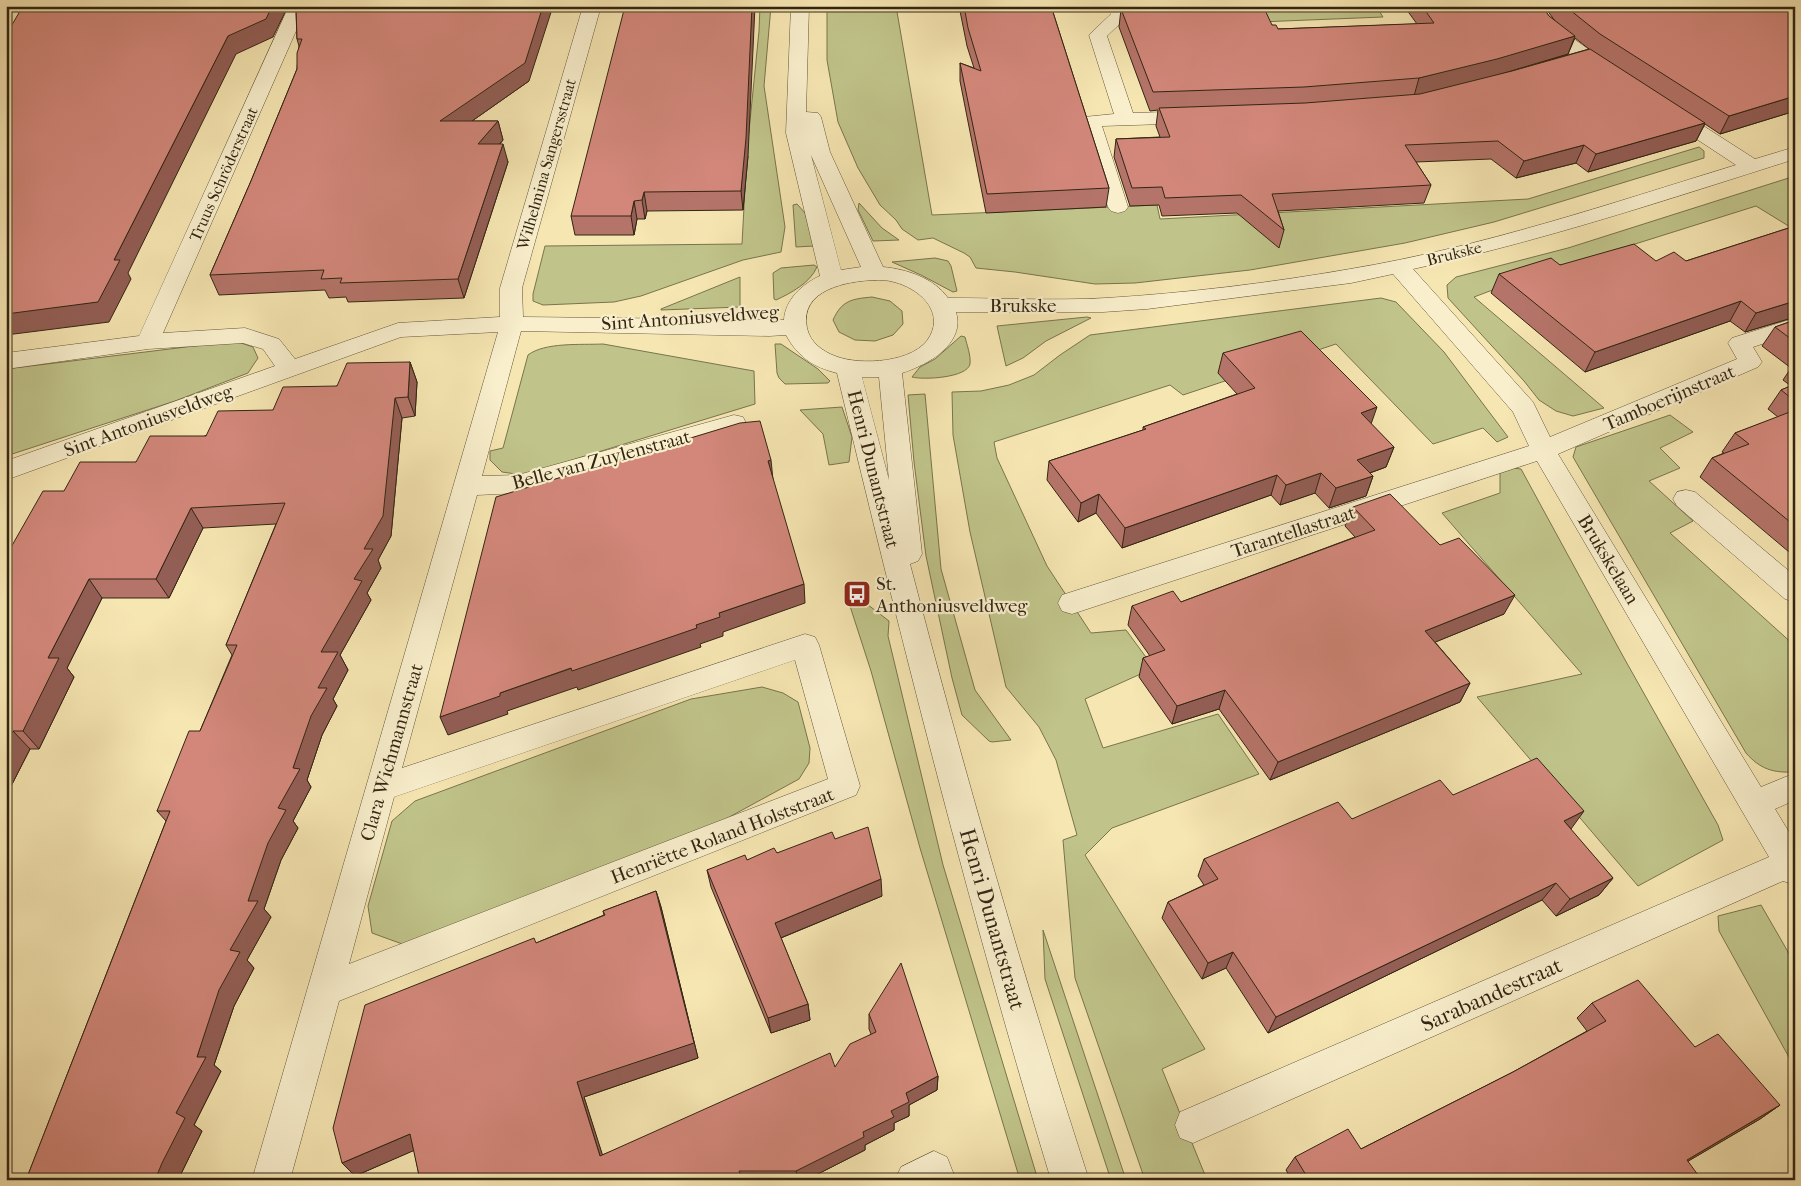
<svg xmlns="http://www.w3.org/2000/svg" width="1801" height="1186" font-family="'IM FELL French Canon',serif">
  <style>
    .green { fill: #c0c48a; stroke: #79744e }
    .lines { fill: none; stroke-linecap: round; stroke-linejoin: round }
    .minor-casing { stroke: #63553b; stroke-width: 1 }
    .minor { fill: #f9efcd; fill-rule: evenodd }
    .wall { fill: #b57469; stroke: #322513; fill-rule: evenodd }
    .shaded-wall { fill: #935e55; stroke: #322513 }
    .building { fill: #d2877a; stroke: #322513 }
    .labels { text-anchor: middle; stroke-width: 4.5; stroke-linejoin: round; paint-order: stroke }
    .far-street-label { font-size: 16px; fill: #322513; stroke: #f9efcd }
    .street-label { font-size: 19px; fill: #322513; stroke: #f9efcd }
    .poi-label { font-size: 19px; fill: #322513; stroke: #f9efcd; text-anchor: start }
    .near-street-label { font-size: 22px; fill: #322513; stroke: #f9efcd }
  </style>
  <rect width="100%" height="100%" fill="#f6e6b2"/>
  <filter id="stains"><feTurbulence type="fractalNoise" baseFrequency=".004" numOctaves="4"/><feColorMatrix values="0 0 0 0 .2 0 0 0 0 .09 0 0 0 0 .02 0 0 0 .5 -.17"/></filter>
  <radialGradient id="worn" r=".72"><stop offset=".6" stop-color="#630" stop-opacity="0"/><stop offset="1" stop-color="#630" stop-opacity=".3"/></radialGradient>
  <!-- green -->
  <g class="green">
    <path d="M760,6H771L764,86L785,227L781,252L743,260L641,296L614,302L543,305L533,301V294L545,246L742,244L747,151L759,31Z"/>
    <path d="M827,6H896L932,215L1157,205L1160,219L1528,199L1699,147L1704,151V158L1494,222L1405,243L1250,270L1135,283L1095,284L1015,272L976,268L970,257L964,253L933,238L918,240L902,229L896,220L880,205L858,168L838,122L827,60Z"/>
    <path d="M1250,6H1376L1383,17L1259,22Z"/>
    <path d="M1795,176V230L1756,206L1511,283L1474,297L1604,408L1573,416L1556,411L1539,400L1524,381L1448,298L1447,285L1456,277L1568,248Z"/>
    <path d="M859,203L882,228L899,240L873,241L858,210Z"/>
    <path d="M797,204L805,213L814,246L796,247L793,205Z"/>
    <path d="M935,258L948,261L951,266L957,291L953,292L921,275L892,262Z"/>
    <path d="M814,265L817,267C810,283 791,293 776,300L774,299L773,273L781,268Z"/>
    <path d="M740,277V307L661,310V309Z"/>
    <path d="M872,297L890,301L902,311L903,324L893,335L875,341L855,340L839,332L833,320C842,300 852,299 872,297Z"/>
    <path d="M1381,298L1396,302L1444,352L1508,437L1497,442L1483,428L1433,444L1336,344L1183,395L1170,385L994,442L997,458L1047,566L1091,633L1126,630L1154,668L1085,699L1103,748L1218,714L1259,774L1112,828L1085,855L1205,1049L1162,1069L1207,1180H1145L1075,978L1063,840L1077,835L1056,760L1039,727L1006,687L970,532L953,435L952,392L981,391L1009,385L1034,375L1060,355L1090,335Z"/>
    <path d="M1087,317L1091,318L1046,341L1023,358L1006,366L997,326Z"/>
    <path d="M961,336L965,337C967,345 971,356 970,364C967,378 923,380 912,377L920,367L935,359Z"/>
    <path d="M235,341L253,347L258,358L248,373L175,401L6,456V369Z"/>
    <path d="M603,344L754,371L755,404L523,475L502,472L490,460V451L503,448L528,355C545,342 581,345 603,344Z"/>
    <path d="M775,344H781L818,369L830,381L828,383L785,384L779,378L777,373Z"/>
    <path d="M925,394L941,569L975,690L1011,740L992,742L989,741L962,715L952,678L926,556L914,462L908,395Z"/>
    <path d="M842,407L852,437L849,462L829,465L823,434L800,410Z"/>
    <path d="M1670,415L1693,432L1660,448L1680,468L1649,481L1693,521L1670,533L1795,646L1794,772C1773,773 1760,769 1746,753L1573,457L1576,447Z"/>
    <path d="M1513,468L1521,469L1624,658L1718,825L1723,840L1638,886L1477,697L1582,674L1442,513L1500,493V469Z"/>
    <path d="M863,601L889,621L888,636L943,865L1038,1180H1020L920,848L871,671L849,603Z"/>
    <path d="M762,687L783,693L798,702L810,748L809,763L799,779L722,821L405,945L372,933L368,906L392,821L415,801L691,699Z"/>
    <path d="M1761,905L1795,964V1068L1719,931L1718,916Z"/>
    <path d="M1043,930L1126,1180H1111L1045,979Z"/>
  </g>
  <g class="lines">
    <defs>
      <g id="minor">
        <path d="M289,6H307L163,333L245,328L279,339L295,359L398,323L500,317V288L583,6H601L522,288L523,317L784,320C785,300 802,284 820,276L786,133L791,6H809L806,112L818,113L821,117L830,152L883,267C906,269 934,278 948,298C1000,298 1053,301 1106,298C1187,293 1270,283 1350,269C1482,247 1609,204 1736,165L1663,117L1660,113L1663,109L1670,107L1677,109L1755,159L1795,147V159C1669,199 1542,241 1413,269L1533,402L1550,437L1737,359L1728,343L1732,338L1795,318V333L1753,347L1762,362L1758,367L1558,454L1761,787L1795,773V800L1775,809L1795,842V885L1783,881L1193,1143L1180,1138L1175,1125L1180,1112L1769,857L1537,461L1072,614L1062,611L1058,603L1062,595L1529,446L1513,412L1393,274L1351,283L1147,309L1103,312H956C966,344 927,365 902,373L922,554L918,561L910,564C964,771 1023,976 1089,1180H1051C970,913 902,644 837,373C813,367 798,357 786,335L769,336L521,331L482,476L518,475L734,415L743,417L746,423L743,429L518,493L477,495L402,768L805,634L815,637L819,645L860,786L856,795L339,1001L290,1180H252L498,332L401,337L6,480V461L275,366L263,349L243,343L148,349L6,369V353L139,336ZM811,155L861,267L841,270ZM875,280C881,280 888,280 894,282C918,288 944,310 930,336C916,363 860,366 835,356C822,351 810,342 807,328C799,289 848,281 875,280ZM862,377H879L889,480ZM795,660L828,779L349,964L394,797Z"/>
        <path d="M1107,6H1125L1129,15L1107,36L1133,113L1196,111L1203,113L1206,117L1203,121L1196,123L1102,126L1128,207L1125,211L1118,213L1111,211L1108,207L1081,121L1084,117L1114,114L1089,35L1111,14Z"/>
        <path d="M1525,6H1542L1574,39L1616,69L1618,73L1616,77C1592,83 1538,25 1525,6Z"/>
        <path d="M1686,490L1695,492L1795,576V602L1785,599L1677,506L1673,499L1677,492Z"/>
        <path d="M934,1151L947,1157L956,1180H895L901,1167Z"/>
      </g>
    </defs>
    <!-- minor casing -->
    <use href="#minor" class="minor-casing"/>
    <!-- minor -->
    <use href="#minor" class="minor"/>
  </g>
  <!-- wall -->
  <g class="wall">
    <path d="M294,6L529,81L472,121H498L503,140L500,144L508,162L464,298L348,302L346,297L329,298L325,290L219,295L210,275L251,181L297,69L299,46L297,39L296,12Z"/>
    <path d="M959,6H1051L1109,188L1106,207L986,213L960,81V63L974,68L967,46Z"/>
    <path d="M1404,6H1542L1549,16L1555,21L1544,6H1795V111L1720,134L1705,124L1696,141L1588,172L1576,163L1516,178L1491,159L1416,162L1431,185L1424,203L1278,211L1284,230L1279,248L1237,213L1162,216L1159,205L1130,206L1114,157L1116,139L1160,137L1156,126L1158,110L1150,111L1119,27L1121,9L1272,25L1278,29L1417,24ZM1575,38L1589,49L1501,74L1568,54Z"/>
    <path d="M748,156L743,210L647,211L645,219H637L634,235H575L571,216Z"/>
    <path d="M1795,226V317L1745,332L1730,321L1585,372L1491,293L1499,274L1560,265L1686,261Z"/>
    <path d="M1795,320V557L1700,477L1712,458L1724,453L1722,452L1735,433L1778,417L1768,409L1781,390L1791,386L1783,380L1791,368L1762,346L1775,327Z"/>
    <path d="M1223,353L1371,424L1394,447L1386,467L1370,473L1373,476L1366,496L1329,508L1315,493L1280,505L1271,495L1122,548L1096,513L1078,522L1047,480L1049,461L1143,430V427L1237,394L1218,373Z"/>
    <path d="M410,362L417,382L415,416L402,418L391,536L378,560L381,568L367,593L371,600L340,655L348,670L333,699L337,706L322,735L307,780L311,787L293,821L298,828L281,860L264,909L271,917L247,960L254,968L234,1006L214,1065L221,1071L194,1125L202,1131L178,1180H26L166,821L157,811L200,731L232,655L226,645L276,524L203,528L169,598H102L67,668L74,677L39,749H30L6,796V556L64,491L136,462L337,386Z"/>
    <path d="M1353,507L1504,614L1435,642L1470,683L1460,702L1270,780L1219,709L1172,724L1139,677L1143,658L1150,656L1128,625L1132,606L1181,602L1355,537L1345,526Z"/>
    <path d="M1453,795L1570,829L1613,878L1599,895L1556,916L1542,900L1268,1033L1226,968L1202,979L1162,918L1168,902L1204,885L1198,876L1204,859L1352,819Z"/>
    <path d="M835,839L882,896L781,938L808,1004L810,1020L771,1033L711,887L707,870L747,860L777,853Z"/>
    <path d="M656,891L661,907L698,1058L584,1097L602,1155L835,1067L871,1034L869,1029V1014L938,1076L937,1090L909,1105V1116L894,1123V1130L865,1145V1150L806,1180H420L414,1150L355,1176L536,943L604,915L603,911Z"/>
    <path d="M1592,1003L1695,1047L1780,1105L1760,1119L1688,1161L1691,1180H1292L1286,1170L1295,1157L1361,1149L1513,1072L1587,1031L1577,1018Z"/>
  </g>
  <!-- shaded-wall -->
  <g class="shaded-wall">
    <path d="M272,6H288L273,37L236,54L128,273L131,279L109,322L6,335V314L114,260L228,36Z"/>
    <path d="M543,6H553L529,81L445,140L440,121Z"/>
    <path d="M752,6H755L748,156L743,210L741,191Z"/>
    <path d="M1575,36L1568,54L1491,77L1414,96L1419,78Z"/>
    <path d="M1795,96V111L1720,134L1729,116Z"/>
    <path d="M498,121L503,140L483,162L478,144Z"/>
    <path d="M1705,123L1696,141L1588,172L1596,154Z"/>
    <path d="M503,144L508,162L464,298L458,279Z"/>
    <path d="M1584,145L1576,163L1516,178L1524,161Z"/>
    <path d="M644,192L647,211L645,219L642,200Z"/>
    <path d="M634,201L637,219L634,235L631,216Z"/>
    <path d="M1741,301L1730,321L1585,372L1595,352Z"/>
    <path d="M1795,301V317L1745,332L1756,313Z"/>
    <path d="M410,362L417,382L415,416L408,397Z"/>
    <path d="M395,398L402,418L391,536L378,560L381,568L367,593L371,600L340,655L348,670L333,699L337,706L322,735L307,780L311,787L293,821L298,828L281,860L264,909L271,917L247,960L254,968L234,1006L214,1065L221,1071L194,1125L202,1131L178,1180H155L176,1113L197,1057L230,950L248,901L278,808L293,768L318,688L321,652L354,579L364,549Z"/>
    <path d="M1377,407L1370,427L1361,413Z"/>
    <path d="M1394,447L1386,467L1350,480L1357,460Z"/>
    <path d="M771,460L773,480L768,461Z"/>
    <path d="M1321,473L1315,493L1280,505L1286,485Z"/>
    <path d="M1277,475L1271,495L1122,548L1125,528Z"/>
    <path d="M1373,476L1366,496L1329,508L1336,488Z"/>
    <path d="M1099,494L1096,513L1078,522L1081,503Z"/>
    <path d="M191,508L203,528L169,598L156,579Z"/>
    <path d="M89,579L102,598L67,668L74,677L39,749L23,731L48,658Z"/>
    <path d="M804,584L805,603L723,632V636L700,644L701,647L578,690L577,687L507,711L508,714L448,735L440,717L500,693L696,625L719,613Z"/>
    <path d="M1515,595L1504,614L1416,650L1425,631Z"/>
    <path d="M1470,683L1460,702L1270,780L1278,762Z"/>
    <path d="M1225,690L1219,709L1172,724L1177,706Z"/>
    <path d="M13,731L30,749L6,796V744Z"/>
    <path d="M1584,811L1571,829L1564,821Z"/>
    <path d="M1613,878L1599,895L1556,916L1570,899Z"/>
    <path d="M881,879L882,896L778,939L775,923Z"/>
    <path d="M1556,883L1542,900L1268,1033L1276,1017Z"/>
    <path d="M656,891L661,907L698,1058L584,1097L607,1169L600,1156L577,1082Z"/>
    <path d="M1233,952L1226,968L1202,979L1208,963Z"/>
    <path d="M808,1004L810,1020L771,1033L768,1018Z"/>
    <path d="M938,1076L937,1090L909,1105V1116L894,1123V1130L865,1145V1150L806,1180H798L796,1171L863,1132L891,1111L906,1093Z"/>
    <path d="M1780,1105L1760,1119L1668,1173L1687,1160Z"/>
    <path d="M410,1134L422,1147L355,1176L342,1163Z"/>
  </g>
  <!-- building -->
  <g class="building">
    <path d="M23,6H272L266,19L228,36L114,260H120L98,302L6,314V35Z"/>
    <path d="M296,6H543L525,63L440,121H498L478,144H503L458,279L340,283L342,278L321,279L324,270L210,275L251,181L297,69V53L302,39H297Z"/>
    <path d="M625,6H752L746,138L741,191L644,192L642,200L634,201L631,216H571Z"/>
    <path d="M964,6H1051L1109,188L987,194L960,63L981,71L968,28Z"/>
    <path d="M1124,6H1263L1272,25H1276L1278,29L1434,23L1422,6H1542L1549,16L1575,36L1497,59L1419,78L1304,87L1153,92L1121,9Z"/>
    <path d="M1565,6H1795V96L1729,116L1600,34Z"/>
    <path d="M1590,49L1705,123L1596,154L1584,145L1524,161L1498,141L1405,145L1431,185L1272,194L1284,230L1241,195L1165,198L1162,187L1132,188L1116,139L1170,137L1159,108L1305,103L1420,94L1512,71Z"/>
    <path d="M1795,226V301L1756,313L1741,301L1595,352L1499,274L1551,258L1560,265L1634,244L1656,261L1674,252L1686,261Z"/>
    <path d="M1795,320V342L1775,327Z"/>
    <path d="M1301,331L1377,407L1361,413L1394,447L1357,460L1373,476L1336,488L1321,473L1286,485L1277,475L1125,528L1099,494L1081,503L1049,461L1146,429L1143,427L1255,388L1223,353Z"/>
    <path d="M410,362L408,397L395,398L383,516L364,549H373L354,579L362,581L321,652H338L318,688H327L311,716L293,768L300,769L278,808L286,810L268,843L248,901H258L230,950L240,952L219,990L197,1057H206L176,1113L185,1118L162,1163L155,1180H26L170,811H157L189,731H200L237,645H226L285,503L191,508L156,579H89L48,658H59L23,731H13L6,744V556L43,491H64L80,462H136L150,436H206L218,411L273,410L283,387L337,386L347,363Z"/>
    <path d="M1795,384V401L1781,390Z"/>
    <path d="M1795,410V526L1712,458L1749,444L1735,433Z"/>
    <path d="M760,421L771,460L768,461L804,584L719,613L720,617L696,625L697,628L572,671L571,668L500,693V696L440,717L496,497L740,423Z"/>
    <path d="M1390,494L1440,545L1459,538L1515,595L1425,631L1470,683L1278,762L1225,690L1177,706L1143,658L1165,650L1132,606L1173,591L1181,602L1375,530L1353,507Z"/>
    <path d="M1537,758L1584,811L1564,821L1613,878L1570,899L1556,883L1276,1017L1233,952L1208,963L1168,902L1218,879L1204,859L1338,802L1352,819L1440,780L1453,795Z"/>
    <path d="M868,827L881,879L775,923L808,1004L768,1018L707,870L745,855L747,860L774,848L777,853L832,832L835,839Z"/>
    <path d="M656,891L694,1043L577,1082L600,1156L830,1053L835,1067L850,1044L876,1032L869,1014L901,963L938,1076L906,1093L909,1102L891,1111L894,1117L863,1132L864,1137L796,1171H739L743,1180H420L410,1134L342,1163L333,1128L365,1005L534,938L536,943L605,915L603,911Z"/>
    <path d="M1638,980L1695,1047L1718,1034L1780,1105L1687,1160L1698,1175L1690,1180H1309L1295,1157L1348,1129L1361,1149L1513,1072L1606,1021L1592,1003Z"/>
  </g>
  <!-- icons -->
  <defs>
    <symbol id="bus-square" viewBox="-11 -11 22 22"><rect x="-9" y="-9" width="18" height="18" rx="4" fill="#8f2418" stroke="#f9efcd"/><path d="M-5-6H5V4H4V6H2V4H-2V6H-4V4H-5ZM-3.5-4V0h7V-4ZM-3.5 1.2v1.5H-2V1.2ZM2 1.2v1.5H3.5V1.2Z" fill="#fff"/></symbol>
  </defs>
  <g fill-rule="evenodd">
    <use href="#bus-square" x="841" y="578" width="32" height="32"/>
  </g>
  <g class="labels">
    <!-- far-street labels -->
    <g class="far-street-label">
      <text transform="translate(546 164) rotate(-74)" y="6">Wilhelmina Sangersstraat</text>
      <text transform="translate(223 174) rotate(-66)" y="6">Truus Schröderstraat</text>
      <text transform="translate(1454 253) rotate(-14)" y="6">Brukske</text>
    </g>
    <!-- street labels -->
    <g class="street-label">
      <text x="1023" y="312">Brukske</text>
      <text transform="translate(690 317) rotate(-4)" y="7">Sint Antoniusveldweg</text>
      <text transform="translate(1669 397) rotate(-23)" y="7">Tamboerijnstraat</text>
      <text transform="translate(148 420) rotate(-20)" y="7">Sint Antoniusveldweg</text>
      <text transform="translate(601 459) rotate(-15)" y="7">Belle van Zuylenstraat</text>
      <text transform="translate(874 469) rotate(76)" y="7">Henri Dunantstraat</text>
      <text transform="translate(1293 531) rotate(-18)" y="7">Tarantellastraat</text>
      <text transform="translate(1609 559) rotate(59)" y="7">Brukskelaan</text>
      <text transform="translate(391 752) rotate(-74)" y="7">Clara Wichmannstraat</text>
      <text transform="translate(722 835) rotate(-21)" y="7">Henriëtte Roland Holststraat</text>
    </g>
    <!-- poi labels -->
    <g class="poi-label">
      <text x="876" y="590">St.<tspan x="876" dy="22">Anthoniusveldweg</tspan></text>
    </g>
    <!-- near-street labels -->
    <g class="near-street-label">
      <text transform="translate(993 919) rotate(74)" y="8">Henri Dunantstraat</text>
      <text transform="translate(1491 994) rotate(-24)" y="8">Sarabandestraat</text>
    </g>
  </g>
  <!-- margin -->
  <rect width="1801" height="1186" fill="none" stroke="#f6e6b2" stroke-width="25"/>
  <rect x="8" y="8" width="1786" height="1171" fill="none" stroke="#322513" stroke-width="2.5"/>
  <rect x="12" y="12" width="1776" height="1161" fill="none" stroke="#322513"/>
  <rect width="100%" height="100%" filter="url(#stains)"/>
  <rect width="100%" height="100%" fill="url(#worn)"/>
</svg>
